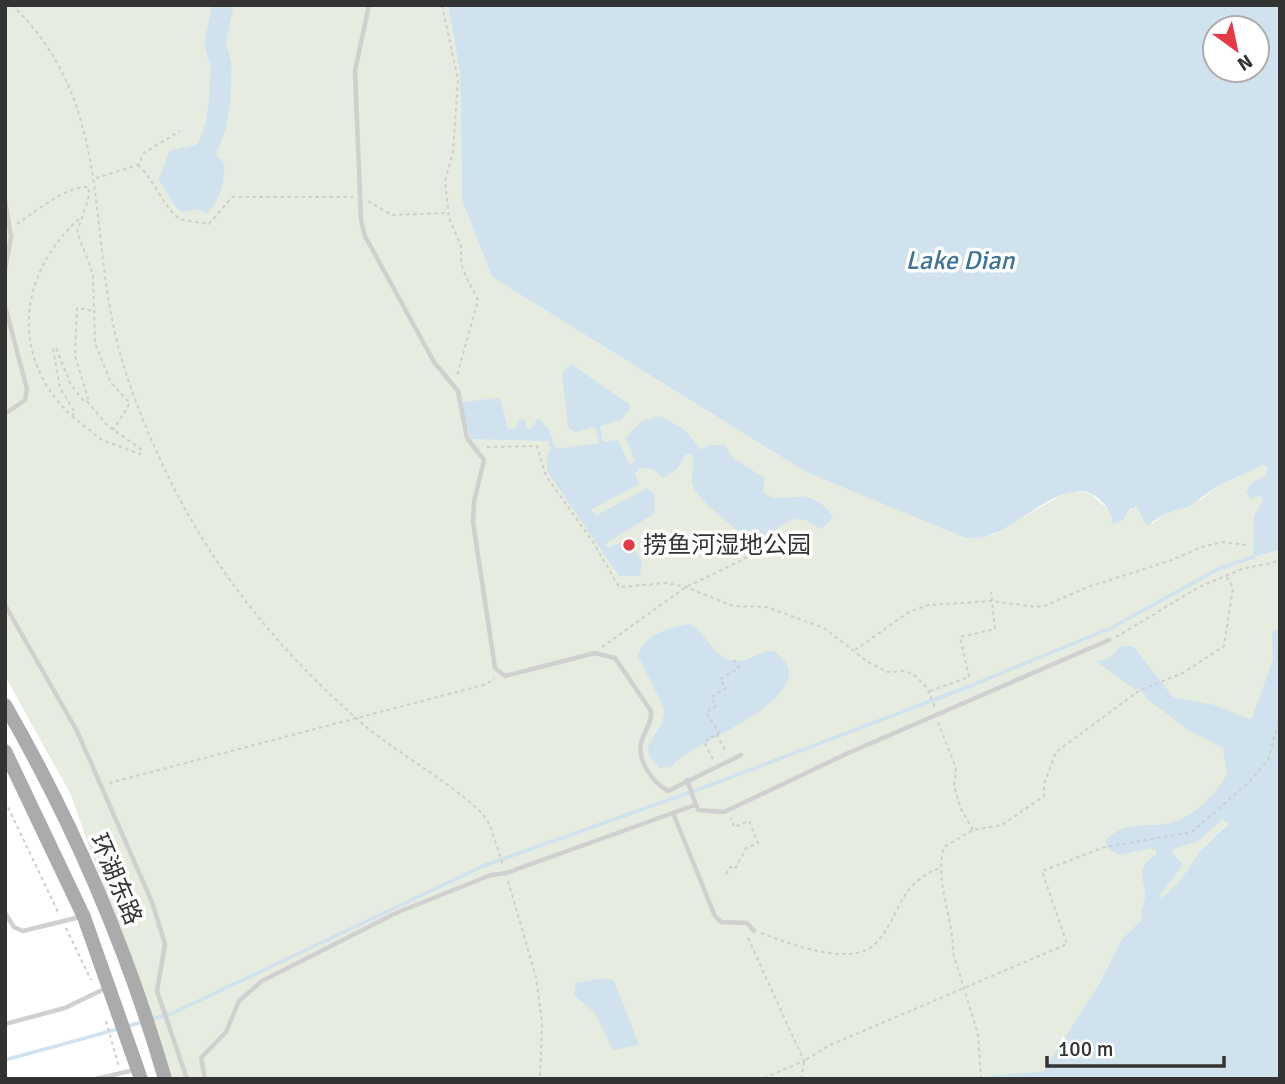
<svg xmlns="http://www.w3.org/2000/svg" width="1285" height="1084" font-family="Signika,'Noto Sans SC',sans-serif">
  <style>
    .green { fill: #e6ecdf }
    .water { fill: #cfe2ee; fill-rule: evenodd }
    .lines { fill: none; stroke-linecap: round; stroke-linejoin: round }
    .stream { stroke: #cfe2ee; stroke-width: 3.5 }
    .river { stroke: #cfe2ee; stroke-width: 21 }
    .path { stroke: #cdcdcd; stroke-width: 2; stroke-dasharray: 3.5 3.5; stroke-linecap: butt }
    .service { stroke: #d0d0d0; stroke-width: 4.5 }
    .primary { stroke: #ababab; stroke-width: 14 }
    .path-bridge { stroke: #cdcdcd; stroke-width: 2; stroke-dasharray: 3.5 3.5; stroke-linecap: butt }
    .poi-dot { fill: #e63946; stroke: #fff; stroke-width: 2.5 }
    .labels { text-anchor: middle; stroke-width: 7; stroke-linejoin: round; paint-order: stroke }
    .poi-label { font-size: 24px; fill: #333; stroke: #fff; text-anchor: start }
    .street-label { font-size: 24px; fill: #333; stroke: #fff }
    .water-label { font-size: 26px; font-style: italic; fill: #3f7597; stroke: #fff }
  </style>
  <rect width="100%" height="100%" fill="#fff"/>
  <!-- green -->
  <path class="green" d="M5,5H448L460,73L462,200L492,277L806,472L992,535L1070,490L1091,494L1110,511L1111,520L1126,515L1133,507L1137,506L1144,523H1153L1164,514L1202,499L1216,487L1263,465L1267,467L1266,475L1250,484L1263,500L1254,557L1280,550V746L1228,823L1200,851L1179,882L1122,939L1099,984L1039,1079H170L71,795L5,676Z"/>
  <!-- water -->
  <g class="water">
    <path d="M448,5H1280V550L1253,557L1254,516L1263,500L1260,496L1251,499L1246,492L1250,484L1266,475L1267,467L1263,465L1216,487L1190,506L1164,514L1148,525L1144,523L1137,506L1130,509L1123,520L1113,524C1111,519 1111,513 1108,509C1069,453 1012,549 964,537L806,472L492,277L462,200L460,73ZM1257,28V70H1215V28Z"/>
    <path d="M203,143L224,163C225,183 221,198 207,214L199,209L182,212L176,207L159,180L169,151Z"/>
    <path d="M571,364L629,404L630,408L621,420L600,426L603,442L618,440L630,466L635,460L625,438L642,421L660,416L684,429L701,450L708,445H724L734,459L765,478L763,492C781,510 807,479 833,517L822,529C815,527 809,520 801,519C783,515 768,545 750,541C737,529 699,502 693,486C689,474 697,465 691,454H686L677,469L663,478L653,469L640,468L635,474L639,483L636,486L590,510L597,515L647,488L654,494L655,513L605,544L608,548L627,540L642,561L640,576H619L547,471V456L551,448L548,441L471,439L461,402L500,398L508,430L516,427L521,419L525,420L527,429H531L538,418L548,428L556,449L599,443L595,427L575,432L568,427L562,373Z"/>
    <path d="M690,624C708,634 714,661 737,661C751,661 759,651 773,651C839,694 679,746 673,766L660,768L649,755L648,746L662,723L665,710L638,656C645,633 669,628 690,624Z"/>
    <path d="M1280,628V1079H992L993,1075L1043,1072L1099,984L1122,939L1142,919C1139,908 1147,902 1145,892C1142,873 1137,867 1156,855V850L1151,848L1119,855L1106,847L1107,839C1120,825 1140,825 1158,825C1188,823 1213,799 1227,774L1223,748L1190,731L1148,700L1139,688L1135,690L1097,662L1111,657L1120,646H1133L1173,697L1214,705L1249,719L1252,718L1273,659L1272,632ZM1222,819L1228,824L1200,851L1179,882L1161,899L1160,895L1183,865L1173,853V849L1199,841Z"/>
    <path d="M605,978L614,981L639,1045L613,1050L595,1013L574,995L576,983Z"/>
  </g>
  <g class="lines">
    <!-- stream -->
    <g class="stream">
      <path d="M149,1020L173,1013L483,866L705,787L970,686L1113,627L1218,569L1253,557"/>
      <path d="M125,1027L142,1022"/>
      <path d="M5,1060L118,1029"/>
    </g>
    <!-- river -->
    <path class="river" d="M208,147L216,125L220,98L221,65L215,43L223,5"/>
    <!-- path -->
    <g class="path">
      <path d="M12,5C104,94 90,200 111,314C120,364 139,413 160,459C205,559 274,646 356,718C395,753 444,777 482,813L490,825L503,865"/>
      <path d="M442,5L458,80L453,152L445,181L449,218L461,246V263L466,277L478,300L457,376"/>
      <path d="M138,165C154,178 165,212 181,219C189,222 200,222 209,224L232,197H353"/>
      <path d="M96,178L138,165L144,153L180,131"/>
      <path d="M368,201L392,215L448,213"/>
      <path d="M79,219C18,274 9,358 72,416L75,412L60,388L53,349L56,348L71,385L84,401L88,398L75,356L77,308L94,311"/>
      <path d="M17,224C35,212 67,185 89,187L88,200L77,232L93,274L95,343L111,383L130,403L113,430"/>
      <path d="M72,416L102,440L140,454L142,450L107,425L86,400"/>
      <path d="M487,447L537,446L546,476L593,542L619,587L667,583L686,587L733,606L767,607L824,628L868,662L888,672L906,671L917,677L927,688L935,707"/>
      <path d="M1116,637L1199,587L1242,569L1280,561"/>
      <path d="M602,647L686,587L742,560L791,529"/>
      <path d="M855,650L909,612L928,605L992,601L1036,607L1047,605L1088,587L1169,561L1202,547L1223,542L1246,545"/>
      <path d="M930,691L969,677"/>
      <path d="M938,722L956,768L954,786L961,809L973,830"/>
      <path d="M717,734L726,753"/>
      <path d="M713,759L704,742L719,733L706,712L716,706L711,697L726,688L720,679L739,668L733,659"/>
      <path d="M109,783L487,684L494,678"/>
      <path d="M5,801L59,914"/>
      <path d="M726,874L730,867L735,869L746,848L758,843L749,821L734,827L731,818"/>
      <path d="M508,881L536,977L542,1023L540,1079"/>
      <path d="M66,928L91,980"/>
      <path d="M761,933C788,943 851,968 875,944C901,918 896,884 940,868"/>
      <path d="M748,938L804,1061L762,1079"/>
      <path d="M106,1021L119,1067"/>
      <path d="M801,1079L804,1061L828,1046L1067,944L1042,871L1105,847L1192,832L1250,781L1268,760L1280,717"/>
      <path d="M981,1079L978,1034L953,953C954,918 934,882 944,847L973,830L1002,825L1044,796V784L1056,752L1140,690L1183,673L1224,646L1233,588L1226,575"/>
    </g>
    <!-- service -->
    <g class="service">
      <path d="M369,5L355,71L361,220L365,236L434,362L458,391L467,438L484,460L474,502L473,522L495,668L505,676L595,653L615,658L651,711C652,724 644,731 641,743C637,762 654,783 668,791L741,755"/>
      <path d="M5,200L11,237L5,270"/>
      <path d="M5,306L27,389L25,400L5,414"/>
      <path d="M5,605L77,731L152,902L165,944L157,991L187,1079"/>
      <path d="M687,780L698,810L724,812L846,754L1109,640"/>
      <path d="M673,813L715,916L721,922L747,923L754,931"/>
      <path d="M5,913L14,927L23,931L80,917"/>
      <path d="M5,1024L65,1008L106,988"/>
      <path d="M96,1079L134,1070"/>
      <path d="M205,1079L201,1058L226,1032L239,1001L262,981L396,913L491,875L506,873L695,805"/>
    </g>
    <!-- primary -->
    <g class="primary">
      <path d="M5,705C73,823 127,948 165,1079"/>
      <path d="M5,751L84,917L141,1079"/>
    </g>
    <!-- path-bridge -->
    <path class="path-bridge" d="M969,677L960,637L995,629L991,592"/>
  </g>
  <!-- markers -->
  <circle class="poi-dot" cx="629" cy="545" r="7"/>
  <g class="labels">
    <!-- poi labels -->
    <g class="poi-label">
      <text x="643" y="553">捞鱼河湿地公园</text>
    </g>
    <!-- street labels -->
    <g class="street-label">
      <text transform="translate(116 879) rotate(67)" y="8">环湖东路</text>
    </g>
    <!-- water labels -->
    <g class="water-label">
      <text x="960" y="269">Lake Dian</text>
    </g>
  </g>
  <!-- border -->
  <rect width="1285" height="1084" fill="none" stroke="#333333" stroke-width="14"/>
  <!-- north arrow -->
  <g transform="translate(1236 49) rotate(147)"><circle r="33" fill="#ffffff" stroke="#adadad" stroke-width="2"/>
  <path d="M0-5L12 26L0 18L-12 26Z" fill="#e63946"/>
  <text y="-10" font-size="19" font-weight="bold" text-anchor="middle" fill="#333333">N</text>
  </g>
  <!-- scale -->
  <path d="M1047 1056v10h177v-10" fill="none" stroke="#333333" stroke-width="3.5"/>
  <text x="1058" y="1056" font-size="21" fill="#333333" stroke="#ffffff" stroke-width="5" paint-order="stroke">100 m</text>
</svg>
